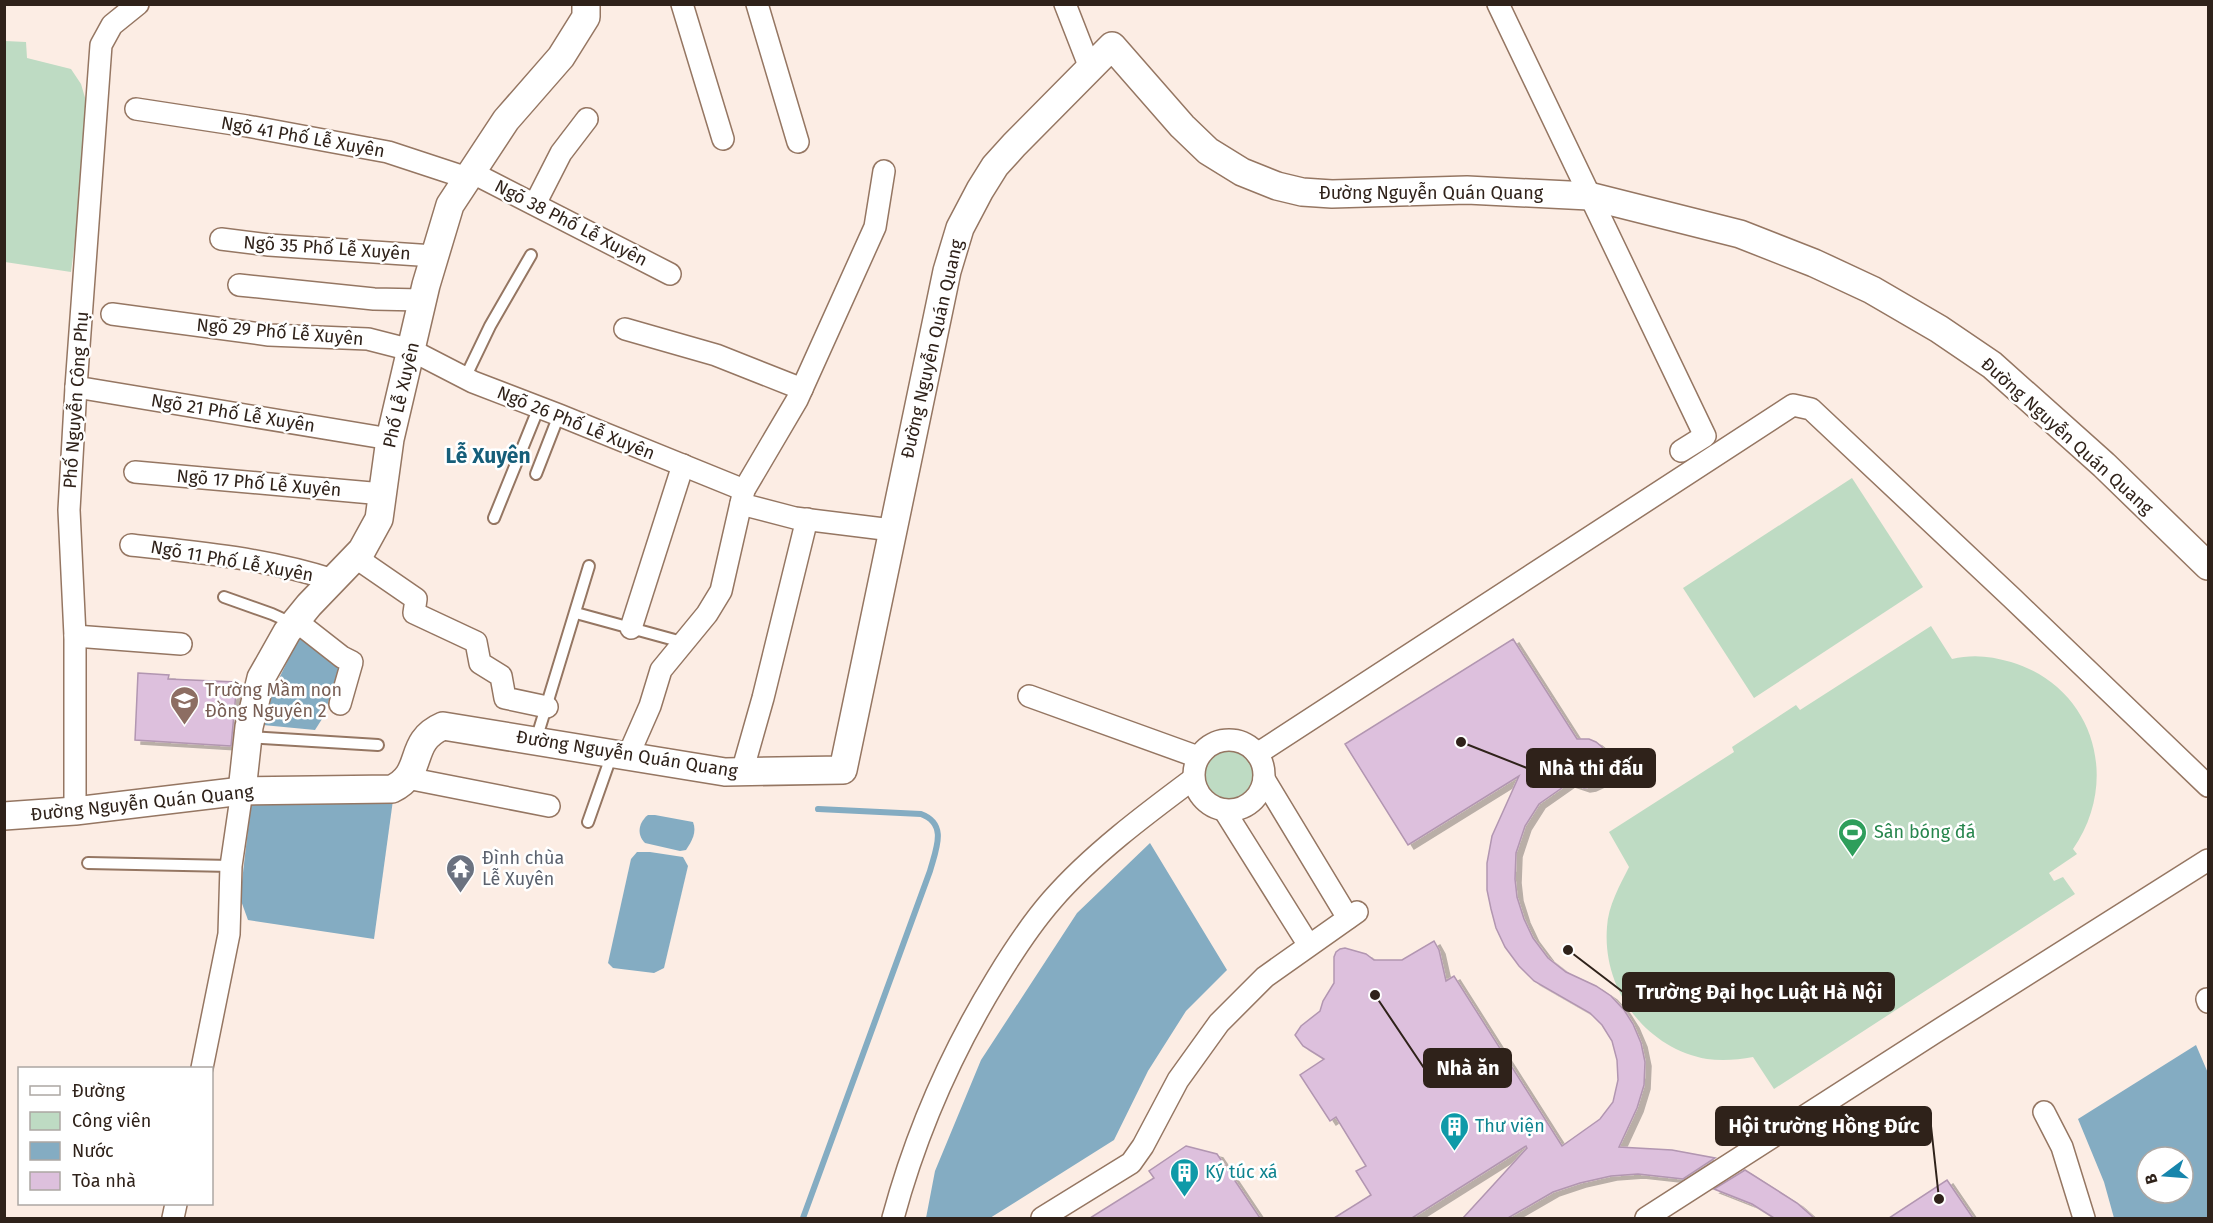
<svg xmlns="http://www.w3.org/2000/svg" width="2213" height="1223" font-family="'Fira Sans',sans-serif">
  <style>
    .green { fill: #bedbc3 }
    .water { fill: #84acc2; fill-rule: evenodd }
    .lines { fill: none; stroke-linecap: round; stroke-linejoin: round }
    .stream { stroke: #84acc2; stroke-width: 6 }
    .building { fill: #ddc0dd; stroke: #b296b1; stroke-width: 1.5; filter: url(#shadow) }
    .service-casing { stroke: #957662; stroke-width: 14 }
    .minor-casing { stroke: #957662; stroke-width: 24 }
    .tertiary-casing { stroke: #957662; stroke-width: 30 }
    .service { stroke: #fff; stroke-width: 10 }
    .minor { stroke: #fff; stroke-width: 21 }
    .tertiary { stroke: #fff; stroke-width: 27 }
    .labels { text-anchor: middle; stroke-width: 5; stroke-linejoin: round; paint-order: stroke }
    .street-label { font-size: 18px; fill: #2f221a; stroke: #fff }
    .education-label { font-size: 18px; fill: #785e54; stroke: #fff; text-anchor: start }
    .leisure-label { font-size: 18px; fill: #27864d; stroke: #fff; text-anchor: start }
    .worship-label { font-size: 18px; fill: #5b616d; stroke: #fff; text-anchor: start }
    .culture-label { font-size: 18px; fill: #0d838f; stroke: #fff; text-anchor: start }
    .quarter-label { font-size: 21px; font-weight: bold; fill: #165e79; stroke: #fff }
    .leader { fill: none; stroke: #2f221a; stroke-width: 2 }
    .callout-dot { fill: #2f221a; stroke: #fff; stroke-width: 2 }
    .callout { fill: #2f221a; stroke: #2f221a; stroke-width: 2 }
    .callout-label { font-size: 20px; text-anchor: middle; font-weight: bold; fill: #fff }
  </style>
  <defs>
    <filter id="shadow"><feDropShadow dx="6" dy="4" stdDeviation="0" flood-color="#0004"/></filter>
  </defs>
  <rect width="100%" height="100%" fill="#fcede4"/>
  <!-- green -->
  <g class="green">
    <path d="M5,41L26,42L27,58L71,69L81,84L91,118L71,272L5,262Z"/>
    <path d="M1852,478L1923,587L1754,698L1683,588Z"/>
    <path d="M1931,626L1952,659C1972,654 1991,656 2011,662C2094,687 2121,780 2073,849L2077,854L2049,873L2054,881L2063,877L2075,894L1774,1089L1753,1057C1738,1060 1721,1061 1707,1059C1645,1048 1602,989 1607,927C1608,906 1620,885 1629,867L1609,832L1734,752L1732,747L1796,705L1800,710Z"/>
    <circle cx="1230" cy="774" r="25"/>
  </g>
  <!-- water -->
  <g class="water">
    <path d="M302,631L341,667L322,719L315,730L263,725L270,697Z"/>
    <path d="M393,800L374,939L248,920L240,898L251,804Z"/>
    <path d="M648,815H655L693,822C697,832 692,841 686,850L680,851L645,843C636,834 639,822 648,815Z"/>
    <path d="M1150,843L1227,970L1186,1011L1148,1071L1114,1140L990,1218H926L935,1171L981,1060L1077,913Z"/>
    <path d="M637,852H650L683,857L688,866L664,968L654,973L613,968L608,963L631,859Z"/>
    <path d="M2196,1045L2208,1073V1218H2114L2104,1182L2078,1119ZM2147,1157H2183V1193H2147Z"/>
  </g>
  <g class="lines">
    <!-- stream -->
    <path class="stream" d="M803,1218L930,871C936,849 948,824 921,814L818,809"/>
  </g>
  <!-- building -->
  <g class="building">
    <path d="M1513,639L1577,739H1589L1596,742L1602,747L1607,760L1605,777L1601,782L1590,787L1584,788L1569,783L1539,804L1525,826L1516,853L1515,879L1517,897L1524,919L1533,938L1548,958L1566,972L1596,986L1611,996L1624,1010L1633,1024L1641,1043L1645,1062L1644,1085L1637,1108L1619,1147L1672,1150L1715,1158L1683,1179L1638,1174L1611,1176L1580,1183L1553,1192L1508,1218H1463L1527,1148L1526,1146L1412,1218H1334L1371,1195L1356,1171L1366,1166L1336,1117L1330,1121L1300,1075L1324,1059L1303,1046L1295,1035L1301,1026L1320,1011L1323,1001L1334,983V957L1336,952L1340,949L1345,948L1366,954L1374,960H1402L1434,941L1439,950L1446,981L1454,976L1562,1146L1600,1119L1613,1102L1618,1080L1617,1060L1612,1041L1602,1025L1590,1013L1534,981L1519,966L1505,947L1496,928L1491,909L1487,890V863L1492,836L1519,776L1408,845L1345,744Z"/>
    <path d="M138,673L169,675L168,679L237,682L231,746L135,740Z"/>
    <path d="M1186,1146L1217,1154L1260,1218H1090L1154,1178L1149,1171Z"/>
    <path d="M1745,1170L1797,1203L1814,1218H1774L1752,1204L1714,1189Z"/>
    <path d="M1947,1180L1973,1218H1889Z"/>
  </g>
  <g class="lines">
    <defs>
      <g id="service">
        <path d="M465,378L490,326L531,255"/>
        <path d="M536,474L559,415"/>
        <path d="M494,518L539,407"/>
        <path d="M224,597L272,614L294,624"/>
        <path d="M576,613L682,642"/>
        <path d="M248,737L378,745"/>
        <path d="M536,740L589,566"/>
        <path d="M588,822L612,754"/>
        <path d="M88,863L231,866"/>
      </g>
      <g id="minor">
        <path d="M682,4L723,139"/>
        <path d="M757,4L798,142"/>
        <path d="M1065,4L1090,68"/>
        <path d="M1498,4L1705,436L1681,451"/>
        <path d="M136,109L247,126L388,152L467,178"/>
        <path d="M471,172L670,274"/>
        <path d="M535,204L561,153L587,119"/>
        <path d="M221,239L269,245L434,256"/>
        <path d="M239,285L374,299L422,300"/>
        <path d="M112,314L269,335L368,339L411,350L473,382L559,415L744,490"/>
        <path d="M625,329L716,355L802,389"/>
        <path d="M76,387L390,439"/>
        <path d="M135,472L383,494"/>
        <path d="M741,504L795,518L892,530"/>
        <path d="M131,545C198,552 269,559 333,580"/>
        <path d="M355,557L416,599L414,613L476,642L480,663L501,676L505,698L547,707"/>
        <path d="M296,621L342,657L352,662L340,704"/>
        <path d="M631,628L683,465"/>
        <path d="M75,636L181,644"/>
        <path d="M1029,696L1198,757"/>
        <circle cx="1229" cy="775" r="35"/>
        <path d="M1257,754L1793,405L1811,409L2011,597L2208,786"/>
        <path d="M628,756L650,706L661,670L707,614L721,591L744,490L797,400L875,227L884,171"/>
        <path d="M742,772L763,698L807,519"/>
        <path d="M407,778L549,806"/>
        <path d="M1264,779L1348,918"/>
        <path d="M1224,810L1308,944"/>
        <path d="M75,811V636L69,510L76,387L101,45L112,25L138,4"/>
        <path d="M2207,999L2208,1002"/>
        <path d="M202,1068L229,934L231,866L242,791"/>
        <path d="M2044,1112L2062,1147L2084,1218"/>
        <path d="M173,1218L176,1204"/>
        <path d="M893,1218C916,1133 951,1053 997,978C1014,950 1031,924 1052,900C1091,855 1146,814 1193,779"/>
        <path d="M1042,1218L1131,1163L1143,1146L1178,1080L1219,1023L1265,977L1357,912"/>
        <path d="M1646,1218L1934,1033L2208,860"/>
      </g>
      <g id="tertiary">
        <path d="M242,791L249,727L261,678L287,632L309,605L362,550L379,519L390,439L426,285L450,205L506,120L561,57L586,17V4"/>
        <path d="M4,816L75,811L242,791L392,789C426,773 406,742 443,726L725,772L843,770L947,271L960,228L980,190L995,166L1014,145L1112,46L1182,126L1208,151L1242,172L1277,186L1302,192L1332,194L1467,190L1589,196L1740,234L1814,263L1872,290L1939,329L1992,365L2104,465L2208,566"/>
      </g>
    </defs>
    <!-- service casing -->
    <use href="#service" class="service-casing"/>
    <!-- minor casing -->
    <use href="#minor" class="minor-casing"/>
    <!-- tertiary casing -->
    <use href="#tertiary" class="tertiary-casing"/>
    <!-- service -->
    <use href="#service" class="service"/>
    <!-- minor -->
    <use href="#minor" class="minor"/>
    <!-- tertiary -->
    <use href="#tertiary" class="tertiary"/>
  </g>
  <!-- icons -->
  <defs>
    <symbol id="school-pin" viewBox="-11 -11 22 30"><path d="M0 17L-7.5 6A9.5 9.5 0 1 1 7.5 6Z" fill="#8d6e63" stroke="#fff"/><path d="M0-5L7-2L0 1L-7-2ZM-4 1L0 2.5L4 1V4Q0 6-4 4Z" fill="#fff"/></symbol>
    <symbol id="stadium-pin" viewBox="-11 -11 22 30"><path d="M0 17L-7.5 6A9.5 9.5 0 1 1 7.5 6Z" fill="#2e9e5b" stroke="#fff"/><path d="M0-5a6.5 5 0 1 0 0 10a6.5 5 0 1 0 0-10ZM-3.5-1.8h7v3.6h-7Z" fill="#fff"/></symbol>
    <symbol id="temple-pin" viewBox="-11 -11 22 30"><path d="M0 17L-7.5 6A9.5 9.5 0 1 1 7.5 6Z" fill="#6b7280" stroke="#fff"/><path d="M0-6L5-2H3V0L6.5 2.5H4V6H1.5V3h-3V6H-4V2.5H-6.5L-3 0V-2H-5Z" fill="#fff"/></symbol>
    <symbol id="building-pin" viewBox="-11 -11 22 30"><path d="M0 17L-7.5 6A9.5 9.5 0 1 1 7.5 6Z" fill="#0f9aa8" stroke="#fff"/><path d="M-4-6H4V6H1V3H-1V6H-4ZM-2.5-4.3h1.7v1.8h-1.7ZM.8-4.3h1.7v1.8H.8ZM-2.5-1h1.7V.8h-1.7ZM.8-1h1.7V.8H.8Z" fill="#fff"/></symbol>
  </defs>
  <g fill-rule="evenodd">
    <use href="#school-pin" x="168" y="684" width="33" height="45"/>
    <use href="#stadium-pin" x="1836" y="816" width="33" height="45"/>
    <use href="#temple-pin" x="444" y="852" width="33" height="45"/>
    <use href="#building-pin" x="1438" y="1110" width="33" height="45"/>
    <use href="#building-pin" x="1168" y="1156" width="33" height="45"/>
  </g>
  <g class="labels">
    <!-- street labels -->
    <g class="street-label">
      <text transform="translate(303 137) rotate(10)" y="6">Ngõ 41 Phố Lễ Xuyên</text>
      <text x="1431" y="199">Đường Nguyễn Quán Quang</text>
      <text transform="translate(571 223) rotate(27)" y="6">Ngõ 38 Phố Lễ Xuyên</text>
      <text transform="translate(327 248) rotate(4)" y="6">Ngõ 35 Phố Lễ Xuyên</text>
      <text transform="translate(280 332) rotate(5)" y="6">Ngõ 29 Phố Lễ Xuyên</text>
      <text transform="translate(932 349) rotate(-77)" y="6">Đường Nguyễn Quán Quang</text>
      <text transform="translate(401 395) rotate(-77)" y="6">Phố Lễ Xuyên</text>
      <text transform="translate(76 400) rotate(-86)" y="6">Phố Nguyễn Công Phụ</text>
      <text transform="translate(233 413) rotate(9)" y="6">Ngõ 21 Phố Lễ Xuyên</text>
      <text transform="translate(576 423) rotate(22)" y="6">Ngõ 26 Phố Lễ Xuyên</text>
      <text transform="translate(2067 436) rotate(42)" y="6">Đường Nguyễn Quán Quang</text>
      <text transform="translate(259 483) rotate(5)" y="6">Ngõ 17 Phố Lễ Xuyên</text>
      <text transform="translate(232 561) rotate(10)" y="6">Ngõ 11 Phố Lễ Xuyên</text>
      <text transform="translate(627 754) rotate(9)" y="6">Đường Nguyễn Quán Quang</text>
      <text transform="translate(142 803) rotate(-6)" y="6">Đường Nguyễn Quán Quang</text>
    </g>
    <!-- education labels -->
    <g class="education-label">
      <text x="205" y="696">Trường Mầm non<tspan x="205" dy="21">Đồng Nguyên 2</tspan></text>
    </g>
    <!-- leisure labels -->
    <g class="leisure-label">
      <text x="1874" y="838">Sân bóng đá</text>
    </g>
    <!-- worship labels -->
    <g class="worship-label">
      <text x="482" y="864">Đình chùa<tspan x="482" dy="21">Lễ Xuyên</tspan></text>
    </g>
    <!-- culture labels -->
    <g class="culture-label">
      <text x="1475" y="1132">Thư viện</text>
      <text x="1205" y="1178">Ký túc xá</text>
    </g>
    <!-- quarter labels -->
    <g class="quarter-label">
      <text x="488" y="463">Lễ Xuyên</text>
    </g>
  </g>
  <!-- callouts -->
  <path class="leader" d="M1461 742L1527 768M1568 950L1623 992M1375 995L1424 1068M1939 1199L1931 1126"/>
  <g class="callout-dot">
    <circle cx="1461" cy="742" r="6"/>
    <circle cx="1568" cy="950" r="6"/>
    <circle cx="1375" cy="995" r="6"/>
    <circle cx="1939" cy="1199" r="6"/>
  </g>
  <g class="callout">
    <rect x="1527" y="749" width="128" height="38" rx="6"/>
    <rect x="1623" y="973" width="271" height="38" rx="6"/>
    <rect x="1424" y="1049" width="87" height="38" rx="6"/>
    <rect x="1716" y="1107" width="215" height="38" rx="6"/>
  </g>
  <g class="callout-label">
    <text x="1591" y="775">Nhà thi đấu</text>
    <text x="1759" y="999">Trường Đại học Luật Hà Nội</text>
    <text x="1468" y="1075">Nhà ăn</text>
    <text x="1824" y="1133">Hội trường Hồng Đức</text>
  </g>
  <!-- border -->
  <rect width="2213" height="1223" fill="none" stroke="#2f221a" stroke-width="12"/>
  <!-- legend -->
  <rect x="18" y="1067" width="195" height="138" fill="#ffffff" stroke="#aca7a3" stroke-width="1.5"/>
  <rect x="30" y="1086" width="30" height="9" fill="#ffffff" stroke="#aca7a3" stroke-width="1.5"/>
  <text x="72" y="1097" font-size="18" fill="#2f221a">Đường</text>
  <rect x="30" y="1112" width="30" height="18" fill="#bedbc3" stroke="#aca7a3" stroke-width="1.5"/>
  <text x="72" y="1127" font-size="18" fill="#2f221a">Công viên</text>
  <rect x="30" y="1142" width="30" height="18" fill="#84acc2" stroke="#aca7a3" stroke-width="1.5"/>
  <text x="72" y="1157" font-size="18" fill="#2f221a">Nước</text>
  <rect x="30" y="1172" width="30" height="18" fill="#ddc0dd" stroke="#aca7a3" stroke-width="1.5"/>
  <text x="72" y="1187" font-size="18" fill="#2f221a">Tòa nhà</text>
  <!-- north arrow -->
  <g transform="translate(2165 1175) rotate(254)"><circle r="28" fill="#ffffff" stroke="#aca7a3" stroke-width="1.5"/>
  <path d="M0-4.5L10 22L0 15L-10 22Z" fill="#1685ac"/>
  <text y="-9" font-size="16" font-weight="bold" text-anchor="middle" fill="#2f221a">B</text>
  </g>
</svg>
